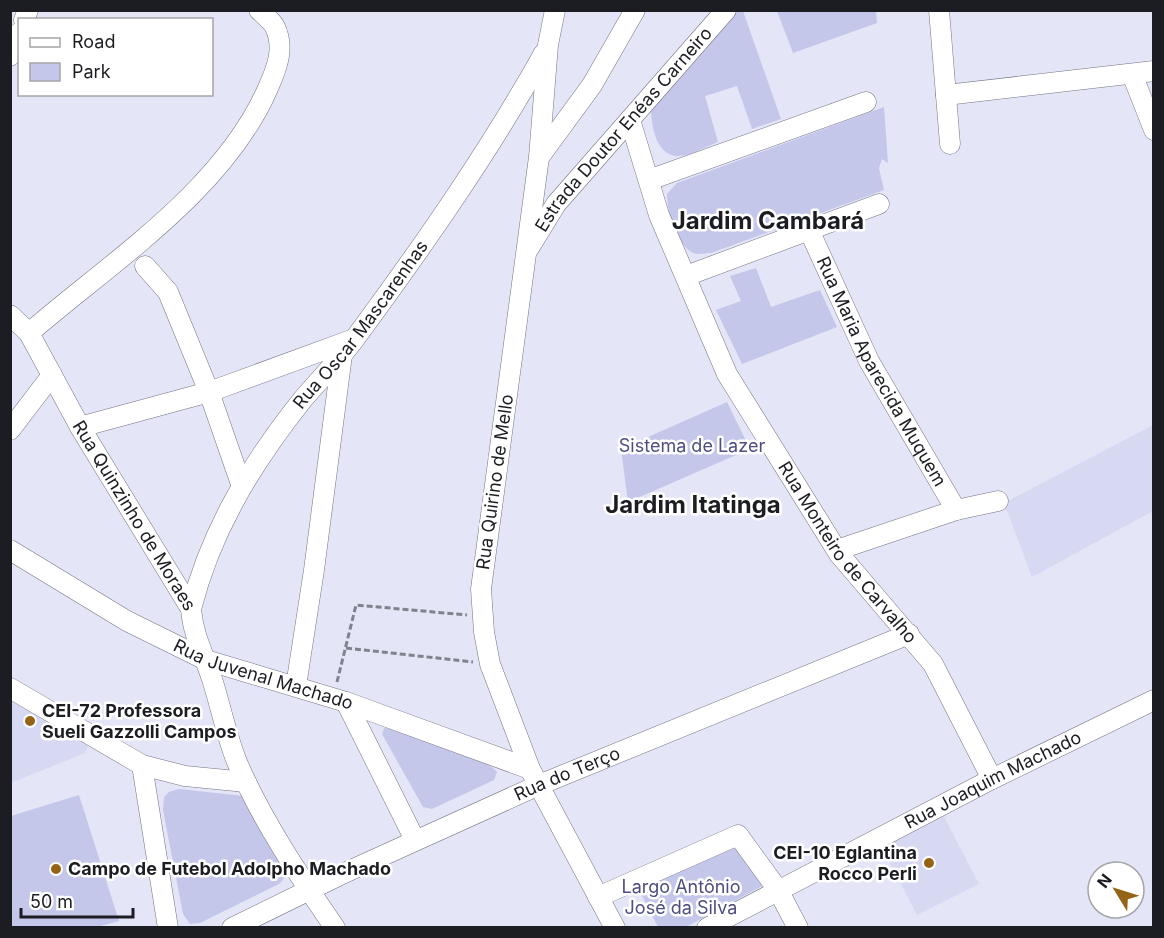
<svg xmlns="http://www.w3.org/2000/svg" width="1164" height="938" font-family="Inter,sans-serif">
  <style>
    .built { fill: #d7d9f2 }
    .green { fill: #c4c6ea }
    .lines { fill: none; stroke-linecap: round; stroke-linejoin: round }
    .minor-casing { stroke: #737484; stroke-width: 21 }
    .path { stroke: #81828e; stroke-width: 3; stroke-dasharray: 6 3; stroke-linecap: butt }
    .minor { stroke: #fff; stroke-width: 20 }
    .poi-dot { fill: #956315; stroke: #fff; stroke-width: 2 }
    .labels { text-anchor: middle; stroke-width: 5; stroke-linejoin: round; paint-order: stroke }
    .street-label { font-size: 18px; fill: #1c1d23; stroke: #fff }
    .park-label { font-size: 18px; fill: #4d4d82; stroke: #fff }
    .poi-label { font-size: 18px; font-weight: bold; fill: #1c1d23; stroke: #fff; text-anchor: start }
    .district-label { font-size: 24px; font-weight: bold; fill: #1c1d23; stroke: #fff }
  </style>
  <rect width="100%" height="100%" fill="#e4e6f7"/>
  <!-- built -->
  <g class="built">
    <path d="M1153,425V511L1032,577L1004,503Z"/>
    <path d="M11,699L89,744L85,753L11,783Z"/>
    <path d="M941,811L979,884L917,915L879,842Z"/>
  </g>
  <!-- green -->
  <g class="green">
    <path d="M735,11H743L781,119L752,129L737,86L705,96L718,142C707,146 690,156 678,156C655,156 651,123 651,107Z"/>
    <path d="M777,11H876L877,23L793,53Z"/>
    <path d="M884,107L888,163L882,159L879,168L884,190L711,253C705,253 698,255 693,253C676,244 667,212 667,194L677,183Z"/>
    <path d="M756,268L771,307L820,290L837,327L742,364L716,310L741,301L730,276Z"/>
    <path d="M727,402L750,449L628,502L621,449Z"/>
    <path d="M384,728C405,728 484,756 497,772L494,780L432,809L423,807L382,734Z"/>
    <path d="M179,789L244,796L287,864V875L279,884L200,923L190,924L183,914L163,810L164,797L169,792Z"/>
    <path d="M79,795L119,921L97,927H11V816Z"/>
    <path d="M733,843L764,885L684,928L658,927L638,888Z"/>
  </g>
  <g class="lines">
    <defs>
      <g id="minor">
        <path d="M555,10L548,45L539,157L481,589L484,632L490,664L530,769L615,928"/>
        <path d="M939,10L950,144"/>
        <path d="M24,20L28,10"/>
        <path d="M10,56L20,32"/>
        <path d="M1132,74L1154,130"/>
        <path d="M946,95L1154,71"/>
        <path id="s1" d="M630,120L659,215L727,374L839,554L933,664L992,779"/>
        <path d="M540,156L592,85L635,10"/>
        <path d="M649,180L866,102"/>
        <path id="s2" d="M809,230L869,361L956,510"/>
        <path id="s3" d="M529,248L556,204L726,10"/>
        <path d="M145,266L168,292L209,392L241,484"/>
        <path d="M686,276L879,204"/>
        <path id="s4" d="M10,315L29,333L80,427L191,609C193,635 204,655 212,679C221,707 226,735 237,762C261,819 300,877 335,928"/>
        <path d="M29,333C111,262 224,190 268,88C277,68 285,48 275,27C272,21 264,15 259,10"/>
        <path d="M80,427L209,392L354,339"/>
        <path d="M10,430L52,375"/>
        <path id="s5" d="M10,550L127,621L206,660L346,702L530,769"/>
        <path d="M837,550L956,510L998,501"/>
        <path id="s6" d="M191,609C211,530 252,463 303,399C321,378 340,359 356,337C423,246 489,152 544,53"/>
        <path d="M296,686L314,570L342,355"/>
        <path d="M10,688L142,765L185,776L246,782"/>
        <path d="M346,702L415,840"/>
        <path d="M142,765L168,928"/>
        <path d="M598,897L738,835L778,890L798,928"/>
        <path id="s7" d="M232,928L340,875L539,785L909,634"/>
        <path id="s8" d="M707,928L992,779L1154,700"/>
      </g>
    </defs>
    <!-- minor casing -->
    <use href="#minor" class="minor-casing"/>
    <!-- path -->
    <g class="path">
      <path d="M346,648L473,662"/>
      <path d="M337,682L356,605L467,615"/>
    </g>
    <!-- minor -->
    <use href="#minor" class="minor"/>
  </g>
  <!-- markers -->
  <g class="poi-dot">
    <circle cx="30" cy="721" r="6"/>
    <circle cx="929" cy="863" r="6"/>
    <circle cx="56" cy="869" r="6"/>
  </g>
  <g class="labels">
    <!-- street labels -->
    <g class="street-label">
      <text dy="6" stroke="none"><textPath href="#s3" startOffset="152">Estrada Doutor Enéas Carneiro</textPath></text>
      <text dy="6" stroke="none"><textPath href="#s6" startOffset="334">Rua Oscar Mascarenhas</textPath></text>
      <text dy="6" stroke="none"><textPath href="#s2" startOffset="159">Rua Maria Aparecida Muquem</textPath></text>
      <text transform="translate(495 482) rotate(-82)" y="6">Rua Quirino de Mello</text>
      <text dy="6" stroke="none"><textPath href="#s4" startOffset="237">Rua Quinzinho de Moraes</textPath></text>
      <text dy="6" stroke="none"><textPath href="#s1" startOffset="488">Rua Monteiro de Carvalho</textPath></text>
      <text dy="6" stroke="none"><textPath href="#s5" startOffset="284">Rua Juvenal Machado</textPath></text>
      <text dy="6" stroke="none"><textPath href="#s7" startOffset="369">Rua do Terço</textPath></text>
      <text dy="6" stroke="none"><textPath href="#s8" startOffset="322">Rua Joaquim Machado</textPath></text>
    </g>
    <!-- park labels -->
    <g class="park-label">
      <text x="692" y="452">Sistema de Lazer</text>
      <text x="681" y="893">Largo Antônio<tspan x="681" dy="21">José da Silva</tspan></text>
    </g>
    <!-- poi labels -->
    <g class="poi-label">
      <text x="42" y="717">CEI-72 Professora<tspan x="42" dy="21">Sueli Gazzolli Campos</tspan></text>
      <text x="917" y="859" text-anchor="end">CEI-10 Eglantina<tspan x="917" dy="21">Rocco Perli</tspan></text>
      <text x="68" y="875">Campo de Futebol Adolpho Machado</text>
    </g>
    <!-- district labels -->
    <g class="district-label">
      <text x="768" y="229">Jardim Cambará</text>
      <text x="693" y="513">Jardim Itatinga</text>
    </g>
  </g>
  <!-- border -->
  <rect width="1164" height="938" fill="none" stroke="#1c1d23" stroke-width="24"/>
  <!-- legend -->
  <rect x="18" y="18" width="195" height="78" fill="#ffffff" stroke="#a4a5a7" stroke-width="1.5"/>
  <rect x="30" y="38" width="30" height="9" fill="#ffffff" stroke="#a4a5a7" stroke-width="1.5"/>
  <text x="72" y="48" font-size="18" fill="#1c1d23">Road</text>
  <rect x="30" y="63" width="30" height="18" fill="#c4c6ea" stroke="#a4a5a7" stroke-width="1.5"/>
  <text x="72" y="78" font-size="18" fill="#1c1d23">Park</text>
  <!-- north arrow -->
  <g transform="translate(1116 890) rotate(308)"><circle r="28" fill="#ffffff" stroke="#a4a5a7" stroke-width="1.5"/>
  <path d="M0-4.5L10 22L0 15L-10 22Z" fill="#956315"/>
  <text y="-9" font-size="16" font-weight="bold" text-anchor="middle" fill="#1c1d23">N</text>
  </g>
  <!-- scale -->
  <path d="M21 908v9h112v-9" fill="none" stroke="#1c1d23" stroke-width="3"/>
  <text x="30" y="908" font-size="18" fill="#1c1d23" stroke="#ffffff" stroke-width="4.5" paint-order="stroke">50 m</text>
</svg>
